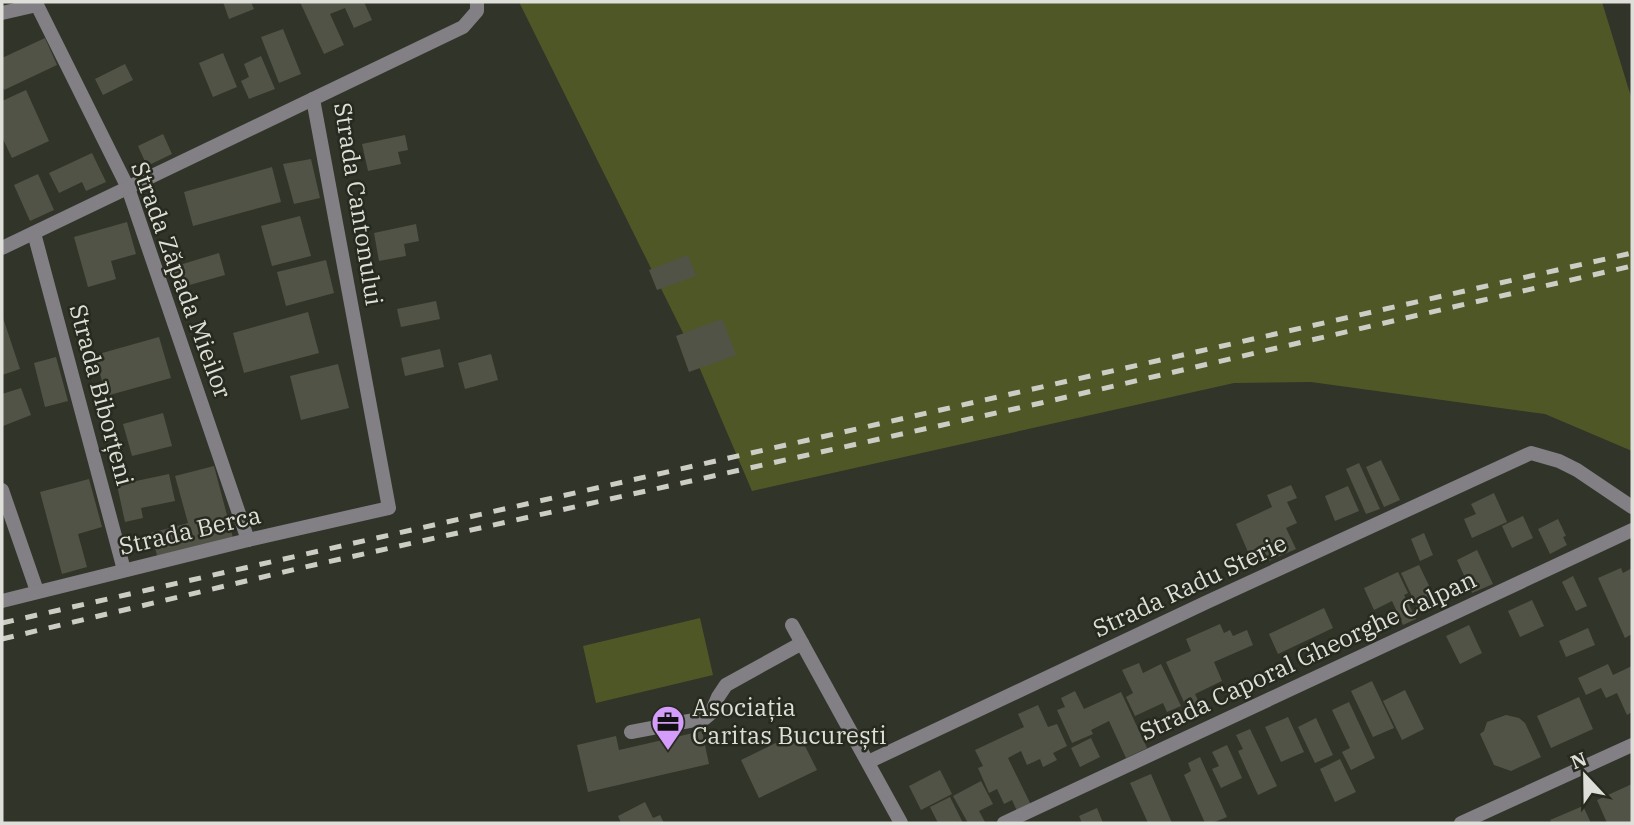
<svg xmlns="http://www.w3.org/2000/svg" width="1634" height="825" font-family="'IBM Plex Serif',serif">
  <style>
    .green { fill: #505726 }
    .building { fill: #515347 }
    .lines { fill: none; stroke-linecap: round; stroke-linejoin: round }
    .minor { stroke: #827f85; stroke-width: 14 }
    .tertiary { stroke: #827f85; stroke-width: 14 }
    .rail { stroke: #cccdc5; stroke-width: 5; stroke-dasharray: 12 12; stroke-linecap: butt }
    .labels { text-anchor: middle; stroke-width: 5; stroke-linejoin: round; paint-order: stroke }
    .street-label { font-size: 24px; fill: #dedfd8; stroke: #272a1e }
    .poi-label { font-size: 24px; fill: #dedfd8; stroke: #272a1e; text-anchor: start }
  </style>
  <rect width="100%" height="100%" fill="#313428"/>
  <!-- green -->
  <g class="green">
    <path d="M519,2H1602L1632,100V451L1545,414L1311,382L1234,383L752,491L694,355Z"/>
    <path d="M700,618L713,675L596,703L583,646Z"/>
  </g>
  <!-- building -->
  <g class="building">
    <path d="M223,2H251L254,9L229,19Z"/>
    <path d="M300,2H364L372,20L354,28L345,8L330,14L344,45L324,54Z"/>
    <path d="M283,29L301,74L279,83L261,37Z"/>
    <path d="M45,38L57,65L4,90L2,84V58Z"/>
    <path d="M223,53L237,87L213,97L199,63Z"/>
    <path d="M261,56L275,89L249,99L241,81L249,77L244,64Z"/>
    <path d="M125,64L133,80L103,95L95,79Z"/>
    <path d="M26,90L49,141L12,158L2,137V101Z"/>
    <path d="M163,134L172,154L147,166L138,146Z"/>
    <path d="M405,135L408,150L398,152L401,164L368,171L362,144Z"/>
    <path d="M92,153L106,182L86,191L82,182L59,193L49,173Z"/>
    <path d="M311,159L320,198L294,204L283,164Z"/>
    <path d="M272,167L281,202L193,226L184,192Z"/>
    <path d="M38,174L54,210L30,221L14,185Z"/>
    <path d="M300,216L311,256L272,266L261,226Z"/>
    <path d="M127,222L136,254L111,261L116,279L88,287L74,237Z"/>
    <path d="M416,224L419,241L404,244L406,256L379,261L374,233Z"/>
    <path d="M219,253L225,275L179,288L173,267Z"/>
    <path d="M688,255L696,276L657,290L649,270Z"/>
    <path d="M326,260L334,293L286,306L277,272Z"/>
    <path d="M436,301L440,319L401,327L397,309Z"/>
    <path d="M308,312L319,353L244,373L233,333Z"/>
    <path d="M2,315L20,369L2,375Z"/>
    <path d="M722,319L736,355L689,372L676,336Z"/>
    <path d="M159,337L171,378L106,396L95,355Z"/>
    <path d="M440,349L444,367L405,376L401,358Z"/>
    <path d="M491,354L498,380L465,389L458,363Z"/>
    <path d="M56,357L68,401L45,407L34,363Z"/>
    <path d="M338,364L349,408L301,420L290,376Z"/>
    <path d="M21,388L31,415L3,426L2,394Z"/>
    <path d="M163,413L172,446L132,456L123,424Z"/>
    <path d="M1381,460L1400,500L1384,507L1366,467Z"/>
    <path d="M1359,463L1380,509L1366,514L1346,469Z"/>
    <path d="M214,466L233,538L158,559L151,533L188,523L175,476Z"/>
    <path d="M169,474L175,501L141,508L143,518L125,522L117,485Z"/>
    <path d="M89,479L102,527L78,534L87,567L62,574L40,492Z"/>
    <path d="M1291,485L1297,498L1287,502L1297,523L1286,528L1296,549L1269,561L1262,546L1248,552L1236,524L1272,507L1267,495Z"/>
    <path d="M1348,486L1359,511L1335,521L1325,496Z"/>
    <path d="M1494,493L1507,522L1472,538L1464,519L1476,514L1471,504Z"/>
    <path d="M1523,516L1533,538L1512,548L1502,526Z"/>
    <path d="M1558,519L1566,536L1563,537L1567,545L1550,554L1538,529Z"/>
    <path d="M1424,533L1433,555L1420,561L1411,539Z"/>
    <path d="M1477,550L1493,584L1472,593L1457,560Z"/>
    <path d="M1419,565L1435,598L1417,607L1401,573Z"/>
    <path d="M1621,568L1623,573L1632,568V634L1625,638L1598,578Z"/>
    <path d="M1398,572L1408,593L1404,595L1416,619L1403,625L1392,601L1374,610L1364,588Z"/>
    <path d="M1573,576L1587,606L1576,611L1562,582Z"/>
    <path d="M1532,600L1544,626L1520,637L1508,611Z"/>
    <path d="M1324,608L1333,628L1278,654L1269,634Z"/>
    <path d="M1220,624L1224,633L1230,630L1233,636L1247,630L1253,645L1214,662L1222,681L1195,694L1200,705L1188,711L1166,662L1191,651L1186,639Z"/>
    <path d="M1469,625L1482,653L1460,664L1446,636Z"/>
    <path d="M1588,628L1595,645L1566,657L1559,641Z"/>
    <path d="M1139,663L1143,673L1161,664L1181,706L1167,712L1163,703L1135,716L1126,697L1133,693L1122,670Z"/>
    <path d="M1608,664L1613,675L1632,666V712L1627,715L1617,693L1606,698L1601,688L1586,695L1578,678Z"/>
    <path d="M1372,681L1394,728L1373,737L1351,691Z"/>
    <path d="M1405,690L1424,729L1402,740L1383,701Z"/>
    <path d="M1075,691L1084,709L1121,692L1147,748L1126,758L1109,721L1091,730L1093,734L1072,743L1057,710L1065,707L1061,698Z"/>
    <path d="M1579,697L1593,729L1551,748L1537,716Z"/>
    <path d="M1349,702L1375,758L1351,770L1342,752L1350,748L1332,710Z"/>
    <path d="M1038,705L1048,727L1057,724L1067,746L1053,753L1057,760L1043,767L1040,759L1027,765L1021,751L1008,758L1031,805L1017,811L1012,800L1004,804L997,789L989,793L978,768L983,766L975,750L1024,727L1018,714Z"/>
    <path d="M1506,715L1519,718L1525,723L1541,757L1511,771L1494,765L1480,734L1484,731L1487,722Z"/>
    <path d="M1288,717L1304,752L1281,762L1265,727Z"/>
    <path d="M1316,718L1333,755L1315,763L1298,727Z"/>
    <path d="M1250,729L1277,786L1258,795L1238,751L1243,749L1236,735Z"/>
    <path d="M702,731L709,764L588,792L577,745L616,736L619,750Z"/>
    <path d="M798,732L817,770L759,798L741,760Z"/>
    <path d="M1091,738L1100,757L1080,767L1071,748Z"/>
    <path d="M1227,745L1242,778L1221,788L1212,769L1219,766L1212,752Z"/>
    <path d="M1200,757L1227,817L1212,823H1205L1184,775L1191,771L1188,763Z"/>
    <path d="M1340,759L1356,792L1335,802L1320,769Z"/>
    <path d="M940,770L952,794L921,810L909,786Z"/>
    <path d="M1151,774L1172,823H1148L1130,783Z"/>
    <path d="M981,781L993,804L979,811L985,822L982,823H968L953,796Z"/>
    <path d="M1632,784V823H1607L1597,800Z"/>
    <path d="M950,797L963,823H938L930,807Z"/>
    <path d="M645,802L653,818L660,815L664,823H621L618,816Z"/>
    <path d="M1583,806L1591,823H1552L1550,820Z"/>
    <path d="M1097,808L1103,823H1082L1079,816Z"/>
  </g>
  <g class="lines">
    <!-- minor -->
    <g class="minor">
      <path d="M37,5L128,188L248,540"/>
      <path d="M34,233L124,570"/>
      <path d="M2,248L463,27L477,11V2"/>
      <path d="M2,490L37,591"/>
      <path d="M2,601L248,540L389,508L313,99"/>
      <path d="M792,625L901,823"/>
      <path d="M631,732L705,718L711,713L718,697L726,685L802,643"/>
      <path d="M868,762L1207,602L1531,453L1559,461L1577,470L1632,507"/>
      <path d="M1004,823L1632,530"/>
      <path d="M1461,823L1632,745"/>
    </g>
    <!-- tertiary -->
    <path class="tertiary" d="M2,13L37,5"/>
    <!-- rail -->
    <g class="rail">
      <path d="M2,623L1632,253"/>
      <path d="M2,639L305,567L1041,403L1453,307L1632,266"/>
    </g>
  </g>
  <!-- icons -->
  <defs>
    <symbol id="office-pin" viewBox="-11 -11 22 30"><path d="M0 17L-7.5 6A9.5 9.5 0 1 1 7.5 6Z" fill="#d49cfb" stroke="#272a1e"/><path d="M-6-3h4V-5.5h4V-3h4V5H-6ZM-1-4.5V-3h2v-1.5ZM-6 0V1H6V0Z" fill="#111"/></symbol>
  </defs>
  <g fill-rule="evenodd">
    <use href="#office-pin" x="649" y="703" width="38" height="52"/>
  </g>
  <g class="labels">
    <!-- street labels -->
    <g class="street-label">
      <text transform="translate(358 204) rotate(81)" y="8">Strada Cantonului</text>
      <text transform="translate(181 280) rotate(70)" y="8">Strada Zăpada Mieilor</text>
      <text transform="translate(101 395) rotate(75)" y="8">Strada Biborțeni</text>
      <text transform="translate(190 531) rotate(-13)" y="8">Strada Berca</text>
      <text transform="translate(1190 586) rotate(-25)" y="8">Strada Radu Sterie</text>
      <text transform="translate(1308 656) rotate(-25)" y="8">Strada Caporal Gheorghe Calpan</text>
    </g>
    <!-- poi labels -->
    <g class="poi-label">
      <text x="692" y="716">Asociația<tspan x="692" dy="28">Caritas București</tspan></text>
    </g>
  </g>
  <!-- border -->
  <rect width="1634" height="825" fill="none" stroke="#dedfd8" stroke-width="7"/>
  <!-- north arrow -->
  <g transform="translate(1585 776) rotate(338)" stroke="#272a1e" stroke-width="5" paint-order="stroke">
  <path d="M0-5L12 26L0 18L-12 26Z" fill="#dedfd8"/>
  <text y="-10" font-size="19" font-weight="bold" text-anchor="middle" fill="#dedfd8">N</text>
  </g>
</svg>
